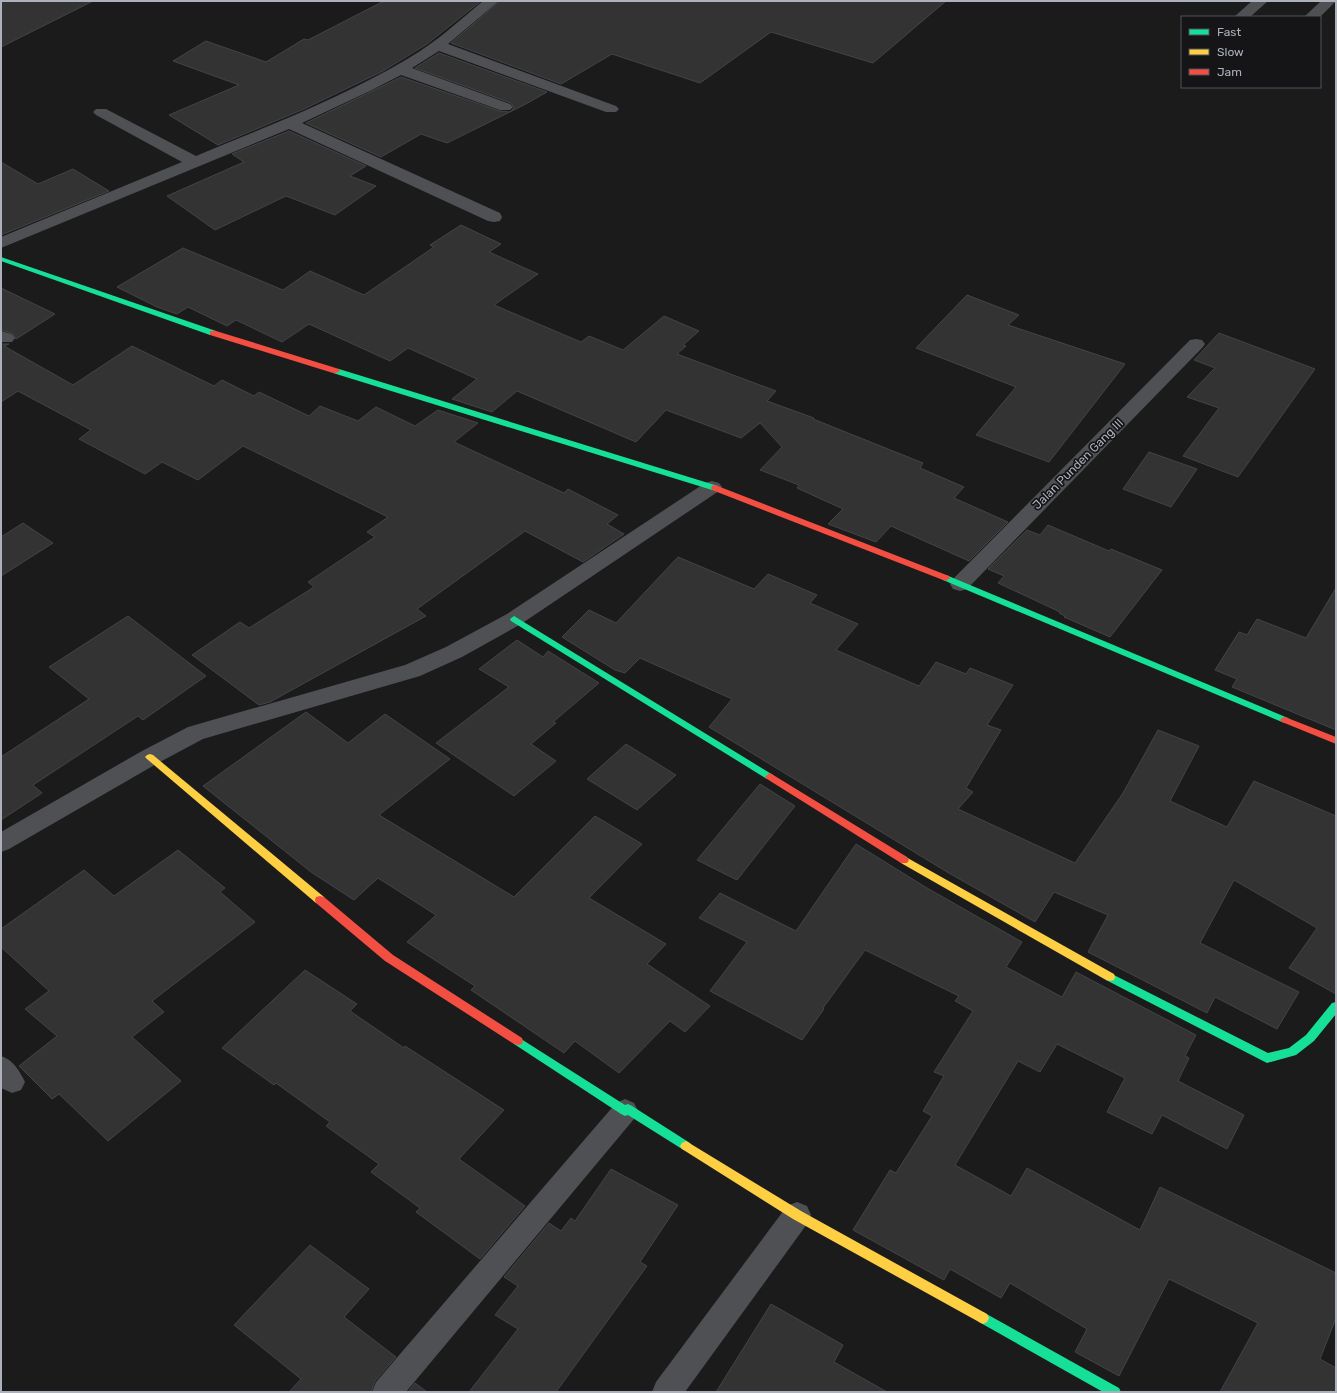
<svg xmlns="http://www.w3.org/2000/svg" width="1337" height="1393" font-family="Rubik,sans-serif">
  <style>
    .building { fill: #333; stroke: #434447 }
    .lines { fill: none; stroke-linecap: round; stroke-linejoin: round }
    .street { fill: #4f5054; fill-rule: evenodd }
    .fast { fill: #16e098; fill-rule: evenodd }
    .slow { fill: #ffcf43; fill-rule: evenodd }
    .jam { fill: #f24e42; fill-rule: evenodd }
    .labels { text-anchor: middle; stroke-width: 3.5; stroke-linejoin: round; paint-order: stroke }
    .street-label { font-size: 12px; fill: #acb1bc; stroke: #151517 }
  </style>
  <rect width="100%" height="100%" fill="#1b1b1b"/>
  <!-- building -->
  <g class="building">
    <path d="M1,1H93L1,47Z"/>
    <path d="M384,1H481L427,44L383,71L304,109L218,145L169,115L239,85L173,61L206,41L266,62L304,39L308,40Z"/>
    <path d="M500,1H946L873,63L771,32L700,83L612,54L561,84L451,43Z"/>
    <path d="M439,53L547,92L524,105L447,143L421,134L381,157L306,123L401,77L500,111L510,112L514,108L511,103L415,68Z"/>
    <path d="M289,131L366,166L350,176L376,186L335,215L286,196L215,230L167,196L244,162L232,154Z"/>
    <path d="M1,162L38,184L73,169L109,191L1,235Z"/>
    <path d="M461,225L501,244L489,252L538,274L494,305L581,342L589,336L623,350L664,316L699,331L683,345L686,346L677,354L776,391L767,401L814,418L813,419L923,463L920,468L964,487L954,498L1008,522L969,561L891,526L876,542L828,524L843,509L797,488L799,485L760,470L782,447L760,423L741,438L666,410L636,442L517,391L492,412L452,399L477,379L408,348L390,361L309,324L282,342L236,320L227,326L188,307L177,314L157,307L117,287L183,248L283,290L310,271L364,295L434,247L430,245Z"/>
    <path d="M1,288L55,314L16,339L12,333L1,330Z"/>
    <path d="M967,295L1019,315L1008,325L1125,364L1049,462L976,435L1016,387L916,348Z"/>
    <path d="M1219,333L1315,369L1238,477L1183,456L1219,408L1187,397L1215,368L1194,360Z"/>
    <path d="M1,344H9L4,346L73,385L132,346L214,386L222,380L254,396L259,392L309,416L320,406L358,421L376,407L415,426L438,410L478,423L454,442L564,493L568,489L618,515L607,524L624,534L583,562L525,531L417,609L426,616L270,702L259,705L192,655L240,622L249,628L314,587L308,582L375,537L367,532L388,517L243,446L198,480L162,462L145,474L79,439L91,430L18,391L1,402Z"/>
    <path d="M1149,452L1197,469L1171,507L1123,489Z"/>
    <path d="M23,523L53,543L1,576V537Z"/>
    <path d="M1048,525L1109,551L1111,549L1162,570L1110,637L1064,617L1065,616L1059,613L1060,612L998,583L1004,576L988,569L1027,530L1040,535Z"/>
    <path d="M678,557L754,589L768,574L817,595L810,603L858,624L836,650L919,686L936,662L966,674L970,668L1013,685L987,725L1001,730L966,788L973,792L958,809L1075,863L1123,793L1158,730L1199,746L1170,801L1227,827L1254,781L1336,816V994L1289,968L1317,928L1234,880L1200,943L1299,992L1277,1029L1215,997L1207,1013L1088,952L1108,915L1054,892L1035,922L947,872L709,727L732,699L640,658L625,673L615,670L562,637L589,610L616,623Z"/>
    <path d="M1336,588V730L1232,687L1237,679L1215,670L1239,632L1247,635L1257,619L1306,638Z"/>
    <path d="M128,616L206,676L143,720L138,716L33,785L42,793L1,820V757L89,699L49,667Z"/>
    <path d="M517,640L543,657L548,651L599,683L553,722L556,723L531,744L556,761L514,796L436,743L509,687L479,669Z"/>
    <path d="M306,712L348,743L385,714L450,759L379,815L514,897L595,816L642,844L589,898L666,944L647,964L710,1006L685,1032L670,1021L619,1073L575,1041L564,1053L471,990L475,986L407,942L436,915L378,878L354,900L311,872L203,786Z"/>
    <path d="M626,744L676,775L637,810L587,779Z"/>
    <path d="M760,784L795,806L737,880L697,860Z"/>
    <path d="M856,844L927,888L1022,942L1006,967L1062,997L1076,972L1196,1035L1185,1056L1189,1058L1178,1081L1244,1115L1227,1149L1162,1115L1152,1134L1107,1112L1125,1078L1057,1044L1040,1072L1018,1061L955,1165L1011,1196L1027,1168L1140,1230L1160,1187L1336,1273V1318L1320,1359L1336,1368V1392H1220L1258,1323L1169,1279L1119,1376L1075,1352L1087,1329L1010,1283L1001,1298L950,1269L944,1280L853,1230L890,1170L896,1173L932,1116L923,1111L944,1076L934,1072L973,1011L955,1001L959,996L865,950L823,1008L824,1009L802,1040L710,991L747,942L699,918L720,893L796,931Z"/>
    <path d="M178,850L225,888L220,892L255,922L152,1001L164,1012L132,1037L181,1081L108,1141L59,1094L52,1099L19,1066L57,1036L25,1009L49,991L1,947V929L84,870L114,896Z"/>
    <path d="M305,970L357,1004L350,1011L404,1048L405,1046L504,1110L459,1159L525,1206L480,1259L416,1212L420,1208L371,1172L379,1164L326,1126L330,1122L276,1083L274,1085L222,1048Z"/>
    <path d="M611,1169L678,1205L640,1262L647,1266L556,1392H469L518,1329L495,1315L518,1286L504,1277L549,1223L561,1231L571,1218L575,1221Z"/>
    <path d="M310,1245L369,1289L344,1317L396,1357L375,1381L371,1392H289L301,1379L234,1325Z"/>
    <path d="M771,1304L843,1345L834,1362L887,1392H716Z"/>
    <path d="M415,1383L427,1392H408Z"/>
  </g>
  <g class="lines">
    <!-- street -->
    <g class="street">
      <path d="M483,1H499L448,44L616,106L619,109L616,112H606L439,51L412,68L510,104L513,107L510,110H500L401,75L372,90L302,123L500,213L502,217L500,221L494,222L488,221L289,129L1,248V237L182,162L96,115L93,112L96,109H106L196,156C268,126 342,98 409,58C435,43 459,21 483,1Z"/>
      <path d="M1252,1H1268L1250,17H1234Z"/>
      <path d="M1321,1H1336L1320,17H1304Z"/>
      <path d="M1,331L12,334L15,338L12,342H1Z"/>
      <path d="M1196,339L1202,340L1205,344L1202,348L967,589L960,591L953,589L950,584L953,579L1190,340Z"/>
      <path d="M712,481L719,483L722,487L719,491L521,624L462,657L420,676L203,739L158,763L9,849L1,852V832L142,751L188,727L405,665L446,647L507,614L705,483Z"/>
      <path d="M1,1056C13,1060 19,1070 25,1082L21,1090L12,1093L1,1088Z"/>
      <path d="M625,1099L634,1103L638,1111L634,1119L406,1392H372L376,1382L616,1103Z"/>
      <path d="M797,1202L807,1206L811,1215L807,1224L685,1392H652L656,1382L787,1206Z"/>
    </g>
    <!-- fast -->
    <g class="fast">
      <path d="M1,257L216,331L217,333L216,335H210L1,261Z"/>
      <path d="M333,369H339L718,486L719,488L718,490H712L333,373Z"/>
      <path d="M946,575L1288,718L1290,720L1285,723L1282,722L943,580L942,578Z"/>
      <path d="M514,616L773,775L775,777L773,779H767L511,621L510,619Z"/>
      <path d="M1110,973L1268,1053L1289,1048L1306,1035L1332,1003L1336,1002V1014L1314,1041L1296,1055L1267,1063L1106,980L1105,977L1106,974Z"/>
      <path d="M518,1037L625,1105L628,1104L632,1106L690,1143L692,1146L690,1149L686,1151L682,1149L628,1115L625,1116L621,1114L514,1044L513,1041L514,1038Z"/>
      <path d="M983,1312L1119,1388L1121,1392H1103L979,1322L977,1318L979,1314Z"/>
    </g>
    <!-- slow -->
    <g class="slow">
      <path d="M150,754L153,755L324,897L325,900L324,903L320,904L316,903L147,759L145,757L147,755Z"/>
      <path d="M904,856L1114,974L1115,977L1114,980L1110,981L1106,980L901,863L899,860L901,857Z"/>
      <path d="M686,1141L801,1211L987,1314L989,1318L987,1322L983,1324L979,1322L793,1219L682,1149L680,1146L682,1143Z"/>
    </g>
    <!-- jam -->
    <g class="jam">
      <path d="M210,331H216L339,369L340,371L336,373H333L210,335Z"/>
      <path d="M715,485L949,576L950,578L946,581L943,580L712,490L711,488L712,486Z"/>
      <path d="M1285,717L1336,737V744L1282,722L1280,720L1282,718Z"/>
      <path d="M770,773L907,857L909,860L907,863H901L767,779L765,777L767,775Z"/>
      <path d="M320,896L324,897L393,955L522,1038L523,1041L522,1044L518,1045L514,1044L385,961L316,903L315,900L316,897Z"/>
    </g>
  </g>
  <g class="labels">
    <!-- street labels -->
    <g class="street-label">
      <text transform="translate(1078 464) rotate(-45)" y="4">Jalan Punden Gang III</text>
    </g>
  </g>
  <!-- border -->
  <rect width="1337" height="1393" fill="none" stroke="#acb1bc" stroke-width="4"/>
  <!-- legend -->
  <rect x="1181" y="16" width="140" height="72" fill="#151517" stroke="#515359"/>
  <rect x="1189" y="29" width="20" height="6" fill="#16e098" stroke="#515359"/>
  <text x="1217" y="36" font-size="12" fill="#acb1bc">Fast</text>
  <rect x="1189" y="49" width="20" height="6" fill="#ffcf43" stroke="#515359"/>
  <text x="1217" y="56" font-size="12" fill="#acb1bc">Slow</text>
  <rect x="1189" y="69" width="20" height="6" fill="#f24e42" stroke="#515359"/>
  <text x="1217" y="76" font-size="12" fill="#acb1bc">Jam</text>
</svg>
